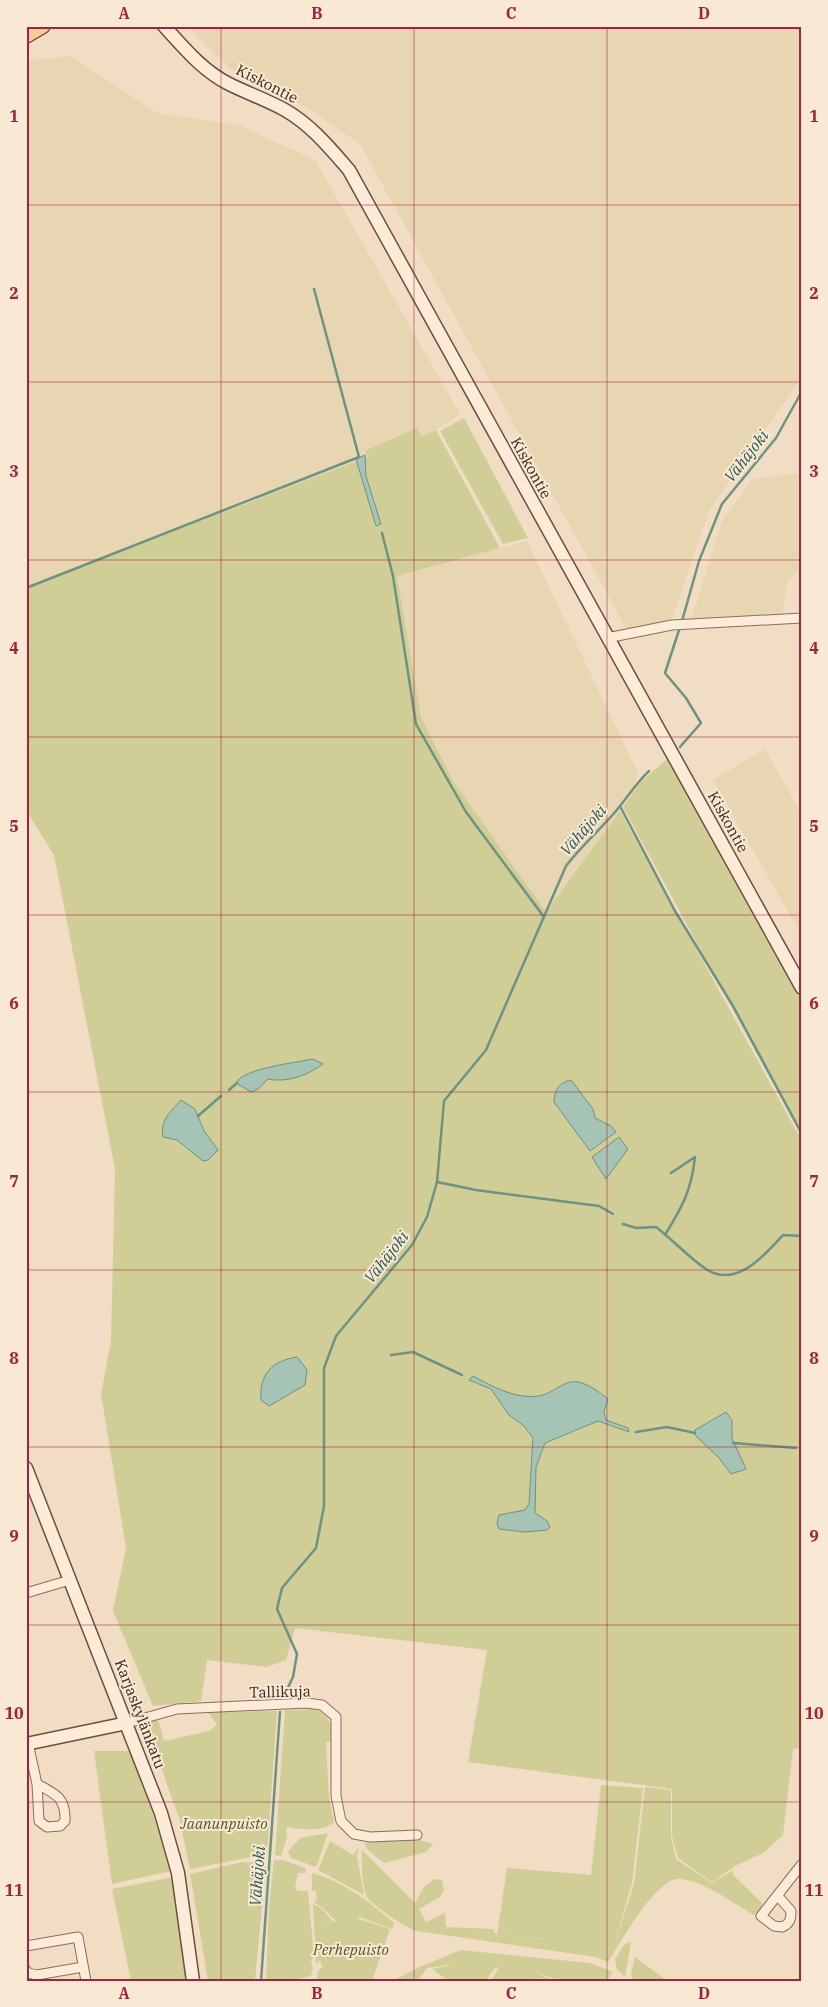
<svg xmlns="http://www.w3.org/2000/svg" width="828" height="2007" font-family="'IBM Plex Serif',serif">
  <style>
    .farmland { fill: #e7d6b1 }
    .green { fill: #d0cd97 }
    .water { fill: #a6c4b6; stroke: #6c9383 }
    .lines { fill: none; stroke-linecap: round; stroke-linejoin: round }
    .stream { stroke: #6c9383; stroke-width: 2.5 }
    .street-casing { stroke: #8d6d59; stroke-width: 11 }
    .secondary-casing { stroke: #6f4e3c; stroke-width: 15 }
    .primary-casing { stroke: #5a3c2e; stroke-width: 16 }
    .street { stroke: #fbebd8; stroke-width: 9 }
    .secondary { stroke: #fbebd8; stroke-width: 12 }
    .primary { stroke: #f5cb9b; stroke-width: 14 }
    .grid { fill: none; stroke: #9f263a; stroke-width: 1; stroke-opacity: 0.55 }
    .labels { text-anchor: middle; stroke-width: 4; stroke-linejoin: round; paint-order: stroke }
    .street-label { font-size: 15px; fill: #3c281e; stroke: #f8e8d4 }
    .park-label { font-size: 15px; font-style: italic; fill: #545a24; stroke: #f8e8d4 }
    .water-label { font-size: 16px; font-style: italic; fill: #2d5c52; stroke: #f8e8d4 }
    .neatline { fill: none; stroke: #9f263a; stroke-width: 2 }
    .grid-label { font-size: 16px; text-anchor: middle; font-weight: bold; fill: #9f263a }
  </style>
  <rect width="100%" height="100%" fill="#f1ddc4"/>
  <!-- farmland -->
  <g class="farmland">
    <path d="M187,26H802V377L710,509L671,621L627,630L360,144L304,106L230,69Z"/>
    <path d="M71,56L157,113L239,125L315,160L460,414L436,430L26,588V61Z"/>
    <path d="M802,473V571L795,573L786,584L783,616L691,619L722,521L752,479Z"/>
    <path d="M527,541L639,775L620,811L546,912L453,781L421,717L397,576Z"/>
    <path d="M765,749L802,815V936L713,780Z"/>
  </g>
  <!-- green -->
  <g class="green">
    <path d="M464,418L528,538L503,544L440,431Z"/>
    <path d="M417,428L421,436L436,430L500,548L397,576L421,717L453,781L546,912L620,811L802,1141V1748L793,1749L783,1835L763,1853L735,1866L712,1882L678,1858L672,1836V1789L468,1762L487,1650L295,1628L286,1660L267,1667L207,1660L201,1701L153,1706L113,1611L126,1548L101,1394L111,1341L115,1169L54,855L26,810V588L367,457L365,451Z"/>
    <path d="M667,759L802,1003V1137L623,807L640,783Z"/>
    <path d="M316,1709C331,1717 332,1725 332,1742H326L329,1799L334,1822C323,1832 303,1830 289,1827L286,1829L287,1837L281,1856L275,1855L285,1710Z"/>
    <path d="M277,1711L267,1854L190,1869L180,1821L145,1722L158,1719L164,1741L209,1731L217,1725L208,1712Z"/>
    <path d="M94,1751H133L171,1871L112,1884Z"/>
    <path d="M601,1785L643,1788L632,1883L614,1946L634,1884L645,1787L671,1790V1836L676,1859L712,1883L733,1870V1875L762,1903L761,1911L754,1915C733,1903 707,1883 682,1879C657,1874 621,1943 608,1962L596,1957L416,1931C405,1927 373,1906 367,1897C362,1887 361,1860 362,1850L415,1903L423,1888L434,1879L442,1880L444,1891L440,1897L419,1909L426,1922L445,1913L446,1927L493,1929L496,1934L613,1948L497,1934L507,1868L591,1875Z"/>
    <path d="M328,1833L316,1867L291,1858L288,1852L300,1838Z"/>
    <path d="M417,1839L433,1844L426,1852L384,1863L368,1850L364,1843Z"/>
    <path d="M330,1841L353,1855L359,1847L357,1856L364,1895L318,1870Z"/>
    <path d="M274,1860H282L305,1868L306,1873H298L295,1888L298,1891H308L314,1956L311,1961L313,1968L311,1976C296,1980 282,1981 266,1981L269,1906Z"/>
    <path d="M242,1862L266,1863L255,1981H208L190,1874Z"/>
    <path d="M312,1873C343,1881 371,1903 394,1923L392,1929L360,1917L356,1918L390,1929L372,1981H316L319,1969L323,1968L320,1960L316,1964L313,1904L322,1909L333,1921L319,1924L336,1921L323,1908L313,1902L317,1901L316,1891H312Z"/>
    <path d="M173,1877L187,1981H131L112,1889Z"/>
    <path d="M631,1942L625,1977L617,1970L615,1959L625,1944Z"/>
    <path d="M461,1950L590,1963L613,1972L607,1981L558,1980L532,1971L555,1981L540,1978L538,1981H522L518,1978L521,1981H491L499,1967L495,1968L486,1981H448L432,1969L457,1964L427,1968L418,1981H393L419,1967Z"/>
    <path d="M635,1957L666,1980L665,1981H634L631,1975Z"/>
  </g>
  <!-- water -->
  <g class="water">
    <path d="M365,455L366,476L381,524L376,526L356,459Z"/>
    <path d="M313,1059L323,1064C308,1075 287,1083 268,1079L258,1089L251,1092L236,1083C244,1068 295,1063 313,1059Z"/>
    <path d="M571,1080L593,1109L595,1118L611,1126L616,1132L590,1151L554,1102C554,1091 559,1082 571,1080Z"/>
    <path d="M181,1100L195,1109L204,1131L218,1150L208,1160L203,1161L177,1140L163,1137C160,1120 170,1112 181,1100Z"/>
    <path d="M619,1137L628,1149L606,1179L592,1157Z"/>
    <path d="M297,1357L307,1370L305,1385L269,1406L261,1400C259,1374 272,1361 297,1357Z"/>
    <path d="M473,1376C488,1384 506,1394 523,1396C565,1402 559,1359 608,1399L604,1412L606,1420L628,1428L629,1432L598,1421L545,1443L536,1467L535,1513L547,1521L550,1527L547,1530L525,1532L499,1529L497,1523L499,1515L525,1510L529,1504L533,1438L524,1426L509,1415L491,1389L469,1380Z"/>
    <path d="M726,1412L732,1420V1438L746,1469L731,1474L719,1458L695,1435V1430Z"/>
  </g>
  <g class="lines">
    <!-- stream -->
    <g class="stream">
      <path d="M382,533L393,576L416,724L466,812L544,917"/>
      <path d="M26,588L359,457L314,289"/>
      <path d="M682,621L699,561L722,504L776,438L802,391"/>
      <path d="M679,630L665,673L686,698L701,723L680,747"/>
      <path d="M621,808L675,911L733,1006L802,1134"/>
      <path d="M229,1090L237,1083"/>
      <path d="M198,1116L221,1096"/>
      <path d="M437,1182L476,1190L599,1206L613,1214"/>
      <path d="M623,1224L636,1228L656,1227C673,1240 688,1257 706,1269C736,1289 765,1255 783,1235L802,1236"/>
      <path d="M665,1235C683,1205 691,1192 695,1157L671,1173"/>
      <path d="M391,1355L413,1352L462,1375"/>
      <path d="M636,1432L667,1427L695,1433"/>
      <path d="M733,1443L796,1448"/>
      <path d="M283,1698L293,1677L297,1654L277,1609L282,1588L316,1548L324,1506V1368L336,1336L412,1245L427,1217L437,1182L444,1101L486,1050L566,866C581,846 600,830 616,811C628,797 636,783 649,771"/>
      <path d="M261,1981L280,1712"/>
    </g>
    <defs>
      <g id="street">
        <path d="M607,638L672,625L802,618"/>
        <path d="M26,1593L70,1580"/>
        <path d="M127,1723L177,1709L306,1703L322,1705L336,1717V1796L341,1821L354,1834L370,1837L417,1835"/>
        <path d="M28,1743L37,1784L39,1821L47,1827L60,1826L65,1821C66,1798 56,1794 37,1784"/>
        <path d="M778,1896L791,1911C791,1919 790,1924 782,1927L774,1926L761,1916L802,1864"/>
        <path d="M26,1946L78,1937L86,1981"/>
        <path d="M26,1970L28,1973L37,1975L83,1967"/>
      </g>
      <g id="secondary">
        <path d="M164,26C184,48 203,71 229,84C247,93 267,100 285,110C311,125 329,147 349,170L802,988"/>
        <path d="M26,1468L161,1813L178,1873L193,1981"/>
        <path d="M26,1744L127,1723"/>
      </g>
      <path id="primary" d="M26,36L43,26"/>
    </defs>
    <!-- street casing -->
    <use href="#street" class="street-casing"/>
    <!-- secondary casing -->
    <use href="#secondary" class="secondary-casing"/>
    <!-- primary casing -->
    <use href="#primary" class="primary-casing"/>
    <!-- street -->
    <use href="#street" class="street"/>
    <!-- secondary -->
    <use href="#secondary" class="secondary"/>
    <!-- primary -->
    <use href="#primary" class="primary"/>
  </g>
  <!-- grid -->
  <path class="grid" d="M221,26V1981M414,26V1981M607,26V1981M26,205H802M26,382H802M26,560H802M26,737H802M26,915H802M26,1092H802M26,1270H802M26,1447H802M26,1625H802M26,1802H802"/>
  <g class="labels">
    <!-- street labels -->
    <g class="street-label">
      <text transform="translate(267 84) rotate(27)" y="5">Kiskontie</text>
      <text transform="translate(531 468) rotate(61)" y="5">Kiskontie</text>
      <text transform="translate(728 822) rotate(61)" y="5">Kiskontie</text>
      <text transform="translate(280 1692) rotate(-1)" y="5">Tallikuja</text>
      <text transform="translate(140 1714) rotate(69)" y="5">Karjaskylänkatu</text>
    </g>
    <!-- park labels -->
    <g class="park-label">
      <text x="224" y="1829">Jaanunpuisto</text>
      <text x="351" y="1955">Perhepuisto</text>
    </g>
    <!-- water labels -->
    <g class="water-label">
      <text transform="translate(746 456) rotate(-52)" y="6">Vähäjoki</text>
      <text transform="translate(583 830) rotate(-49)" y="6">Vähäjoki</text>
      <text transform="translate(386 1257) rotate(-52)" y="6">Vähäjoki</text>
      <text transform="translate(257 1876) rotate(-86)" y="6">Vähäjoki</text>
    </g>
  </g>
  <!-- border -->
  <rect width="828" height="2007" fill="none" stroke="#f8e8d4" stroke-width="55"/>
  <rect x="28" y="28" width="772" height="1952" class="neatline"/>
  <g class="grid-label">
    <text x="124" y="19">A</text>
    <text x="317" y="19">B</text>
    <text x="511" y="19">C</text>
    <text x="704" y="19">D</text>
    <text x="14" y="122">1</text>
    <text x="814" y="122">1</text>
    <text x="14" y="299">2</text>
    <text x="814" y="299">2</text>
    <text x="14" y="477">3</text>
    <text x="814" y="477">3</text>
    <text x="14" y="654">4</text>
    <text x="814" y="654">4</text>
    <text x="14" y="832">5</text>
    <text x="814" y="832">5</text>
    <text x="14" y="1009">6</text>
    <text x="814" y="1009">6</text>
    <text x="14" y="1187">7</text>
    <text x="814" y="1187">7</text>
    <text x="14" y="1364">8</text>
    <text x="814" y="1364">8</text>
    <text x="14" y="1542">9</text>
    <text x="814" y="1542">9</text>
    <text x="14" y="1719">10</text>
    <text x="814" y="1719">10</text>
    <text x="14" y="1896">11</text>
    <text x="814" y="1896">11</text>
    <text x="124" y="1999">A</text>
    <text x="317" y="1999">B</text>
    <text x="511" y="1999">C</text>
    <text x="704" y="1999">D</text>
  </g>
</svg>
